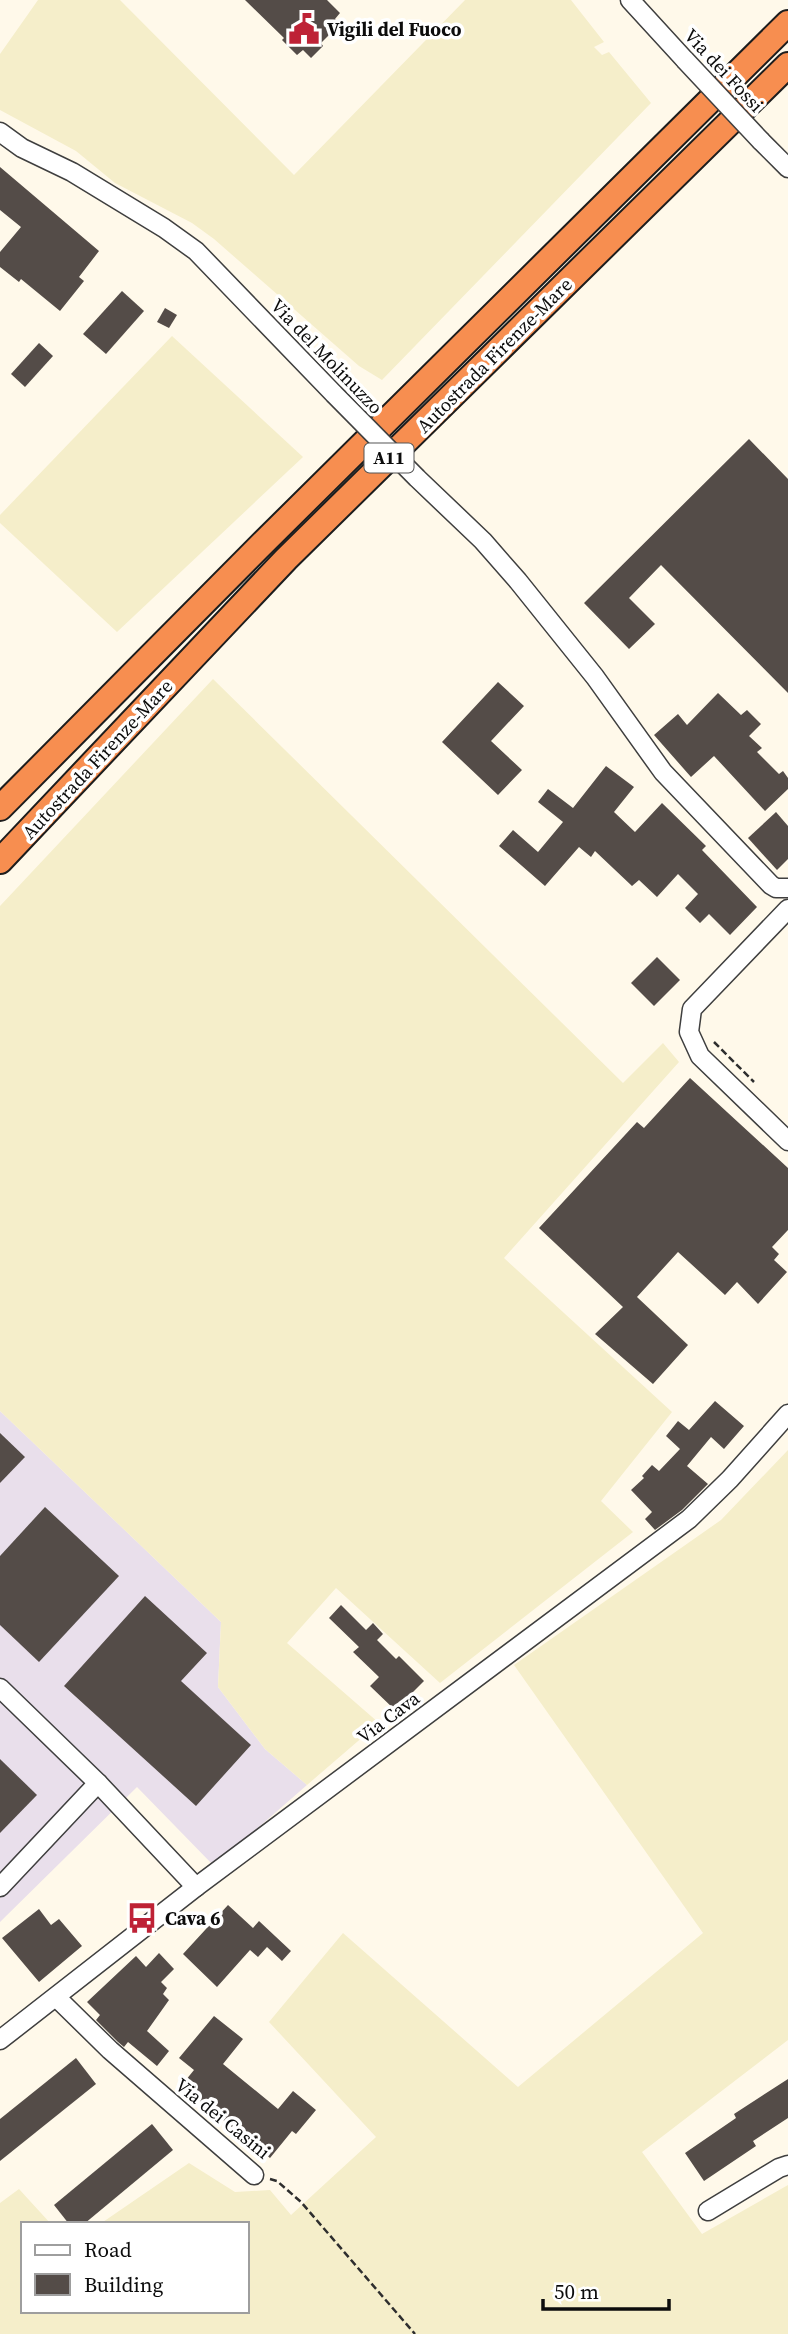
<svg xmlns="http://www.w3.org/2000/svg" width="788" height="2334" font-family="'Source Serif 4',serif">
  <style>
    .industrial { fill: #e9dfeb }
    .farmland { fill: #f5eeca }
    .building { fill: #544c48 }
    .lines { fill: none; stroke-linecap: round; stroke-linejoin: round }
    .minor-casing { stroke: #3f3f3f; stroke-width: 21 }
    .highway-casing { stroke: #1d1d1d; stroke-width: 28 }
    .path { stroke: #2e2e2e; stroke-width: 2.5; stroke-dasharray: 7 3.5; stroke-linecap: butt }
    .minor { stroke: #fff; stroke-width: 18 }
    .highway { stroke: #f78e50; stroke-width: 24 }
    .minor-bridge-casing { stroke: #3f3f3f; stroke-width: 21; stroke-linecap: butt }
    .minor-bridge { stroke: #fff; stroke-width: 18 }
    .labels { text-anchor: middle; stroke-width: 7; stroke-linejoin: round; paint-order: stroke }
    .shield { fill: #fff; stroke: #555; stroke-width: 2 }
    .shield-label { font-size: 18px; font-weight: bold; fill: #0c0c0c }
    .poi-label { font-size: 19px; font-weight: bold; fill: #0c0c0c; stroke: #fff; text-anchor: start }
    .street-label { font-size: 19px; fill: #0c0c0c; stroke: #fff }
  </style>
  <rect width="100%" height="100%" fill="#fff9ea"/>
  <!-- industrial -->
  <path class="industrial" d="M0,1411L221,1622L218,1687L265,1749L307,1785L214,1866L137,1787L0,1922Z"/>
  <!-- farmland -->
  <g class="farmland">
    <path d="M38,0H120L294,175L465,0H571L604,42L594,47L602,55L609,52L651,103L382,380L359,366L214,239L192,223L115,183L76,151L0,110V54Z"/>
    <path d="M172,336L303,457L117,632L0,523V515Z"/>
    <path d="M213,679L623,1083L663,1043L679,1062L504,1258L672,1412L601,1501L633,1532L440,1683L336,1588L287,1643L379,1723L307,1785L265,1749L218,1687L221,1622L0,1411V906Z"/>
    <path d="M788,1450V2040L642,2152L702,2234L788,2185V2334H0V2203L19,2189L51,2224H23V2311H247V2224H100L189,2163L235,2192L270,2190L291,2215L376,2137L269,2022L343,1933L518,2087L703,1933L514,1665L721,1520Z"/>
  </g>
  <!-- building -->
  <g class="building">
    <path d="M245,0H327L340,13L335,19L340,24L321,43L323,46L311,58L303,50L297,55L282,40L284,38Z"/>
    <path d="M0,167L99,251L79,277L84,281L60,311L21,279L19,282L0,267V252L21,227L0,210Z"/>
    <path d="M122,291L144,311L106,354L83,334Z"/>
    <path d="M165,308L177,315L169,328L157,322Z"/>
    <path d="M39,343L53,356L25,387L11,374Z"/>
    <path d="M749,439L788,479V693L661,565L629,598L655,624L629,649L584,603Z"/>
    <path d="M498,682L524,706L491,741L522,770L498,795L442,742Z"/>
    <path d="M718,693L741,715L747,710L761,724L749,736L762,748L757,752L779,774L783,771L788,778V789L765,811L714,756L691,777L654,735L678,714L687,725Z"/>
    <path d="M606,766L634,787L614,812L635,832L662,803L706,846L702,850L757,907L730,935L709,914L700,923L685,908L698,894L678,874L657,897L639,880L632,886L595,851L591,857L579,847L545,886L499,846L513,830L538,852L563,822L538,802L548,789L573,808Z"/>
    <path d="M776,812L788,826V859L777,870L748,838Z"/>
    <path d="M657,957L680,980L654,1006L631,983Z"/>
    <path d="M690,1078L788,1168V1230L772,1247L779,1254L774,1260L787,1272L758,1304L737,1282L725,1295L678,1252L637,1297L688,1345L653,1384L595,1334L623,1307L539,1228L637,1122L644,1128Z"/>
    <path d="M715,1401L744,1426L724,1449L711,1437L687,1466L708,1484L682,1510L655,1530L645,1519L652,1512L631,1490L644,1478L642,1476L652,1465L659,1471L680,1449L666,1436L678,1421L689,1430Z"/>
    <path d="M0,1433L25,1457L0,1483Z"/>
    <path d="M45,1507L119,1576L39,1662L0,1625V1556Z"/>
    <path d="M145,1596L207,1653L181,1681L251,1745L196,1806L64,1686Z"/>
    <path d="M341,1605L366,1630L373,1623L383,1634L377,1640L396,1659L399,1656L424,1681L395,1710L370,1686L379,1677L353,1652L359,1647L329,1618Z"/>
    <path d="M0,1759L37,1795L0,1833Z"/>
    <path d="M228,1905L253,1928L259,1921L291,1951L282,1961L267,1947L258,1957L250,1950L217,1987L183,1954Z"/>
    <path d="M39,1909L51,1925L59,1919L82,1946L39,1982L2,1938Z"/>
    <path d="M159,1953L174,1969L161,1982L167,1988L163,1994L169,2000L147,2031L169,2051L157,2066L128,2042L124,2047L118,2042L96,2020L100,2015L87,2002L136,1956L146,1967Z"/>
    <path d="M214,2016L243,2039L223,2064L278,2109L293,2091L316,2110L296,2134L292,2131L270,2158L181,2086L194,2070L179,2058Z"/>
    <path d="M76,2058L96,2084L0,2161V2119Z"/>
    <path d="M788,2079V2118L753,2141L756,2146L704,2181L685,2153L736,2118L734,2114Z"/>
    <path d="M152,2124L173,2150L84,2224H69L54,2205Z"/>
  </g>
  <g class="lines">
    <defs>
      <g id="minor">
        <path d="M630,0L685,60"/>
        <path d="M0,132L22,148L72,172L164,228L196,251L334,394"/>
        <path d="M761,141L788,168"/>
        <path d="M417,478L483,541L518,581L595,677L663,772L771,885L776,888H788"/>
        <path d="M788,909L692,1009L689,1032L700,1056L788,1141"/>
        <path d="M0,1688L98,1783L196,1887"/>
        <path d="M0,1887L98,1783"/>
        <path d="M56,1997L110,2050L254,2175"/>
        <path d="M0,2040L196,1887L689,1519L730,1479L788,1414"/>
        <path d="M708,2211L779,2168L788,2165"/>
      </g>
      <g id="highway">
        <path d="M0,808L258,548L788,23"/>
        <path d="M0,861L286,559L788,65"/>
      </g>
    </defs>
    <!-- minor casing -->
    <use href="#minor" class="minor-casing"/>
    <!-- highway casing -->
    <use href="#highway" class="highway-casing"/>
    <!-- path -->
    <g class="path">
      <path d="M714,1042L754,1082"/>
      <path d="M270,2179L277,2181L301,2202L415,2334"/>
    </g>
    <!-- minor -->
    <use href="#minor" class="minor"/>
    <!-- highway -->
    <use href="#highway" class="highway"/>
    <defs>
      <g id="minor-bridge">
        <path d="M685,60L761,141"/>
        <path d="M334,394L417,478"/>
      </g>
    </defs>
    <!-- minor-bridge casing -->
    <use href="#minor-bridge" class="minor-bridge-casing"/>
    <!-- minor-bridge -->
    <use href="#minor-bridge" class="minor-bridge"/>
  </g>
  <!-- icons -->
  <defs>
    <symbol id="civic-bare" viewBox="-9 -9 18 18"><path d="M-.6-6.5H3V-4.5H.6V-3L4-1V1h2V6H-6V1h2V-1L-.6-3ZM-1.2 2.5V6h2.4V2.5Z" fill="#be2236" stroke="#fff" stroke-width="2.5" paint-order="stroke"/></symbol>
    <symbol id="bus-bare" viewBox="-9 -9 18 18"><path d="M-5-6H5V4H4V6H2V4H-2V6H-4V4H-5ZM-3.5-4V0h7V-4ZM-3.5 1.2v1.5H-2V1.2ZM2 1.2v1.5H3.5V1.2Z" fill="#be2236" stroke="#fff" stroke-width="2.5" paint-order="stroke"/></symbol>
  </defs>
  <g fill-rule="evenodd">
    <use href="#civic-bare" x="282" y="7" width="44" height="44"/>
    <use href="#bus-bare" x="120" y="1896" width="44" height="44"/>
  </g>
  <g class="labels">
    <!-- shield labels -->
    <rect class="shield" x="364.5" y="443.5" width="49" height="29" rx="5"/>
    <g class="shield-label">
      <text x="389" y="464">A11</text>
    </g>
    <!-- poi labels -->
    <g class="poi-label">
      <text x="327" y="36">Vigili del Fuoco</text>
      <text x="165" y="1925">Cava 6</text>
    </g>
    <!-- street labels -->
    <g class="street-label">
      <text transform="translate(724 70) rotate(47)" y="7">Via dei Fossi</text>
      <text transform="translate(494 355) rotate(-45)" y="7">Autostrada Firenze-Mare</text>
      <text transform="translate(327 356) rotate(46)" y="7">Via del Molinuzzo</text>
      <text transform="translate(97 759) rotate(-47)" y="7">Autostrada Firenze-Mare</text>
      <text transform="translate(388 1717) rotate(-37)" y="7">Via Cava</text>
      <text transform="translate(223 2118) rotate(39)" y="7">Via dei Casini</text>
    </g>
  </g>
  <!-- legend -->
  <rect x="21" y="2222" width="228" height="91" fill="#ffffff" stroke="#9e9e9e" stroke-width="2"/>
  <rect x="35" y="2245" width="35" height="10" fill="#ffffff" stroke="#9e9e9e" stroke-width="2"/>
  <text x="84" y="2257" font-size="21" fill="#0c0c0c">Road</text>
  <rect x="35" y="2274" width="35" height="21" fill="#544c48" stroke="#9e9e9e" stroke-width="2"/>
  <text x="84" y="2292" font-size="21" fill="#0c0c0c">Building</text>
  <!-- scale -->
  <path d="M543 2299v10h126v-10" fill="none" stroke="#0c0c0c" stroke-width="3.5"/>
  <text x="554" y="2299" font-size="21" fill="#0c0c0c" stroke="#ffffff" stroke-width="5" paint-order="stroke">50 m</text>
</svg>
